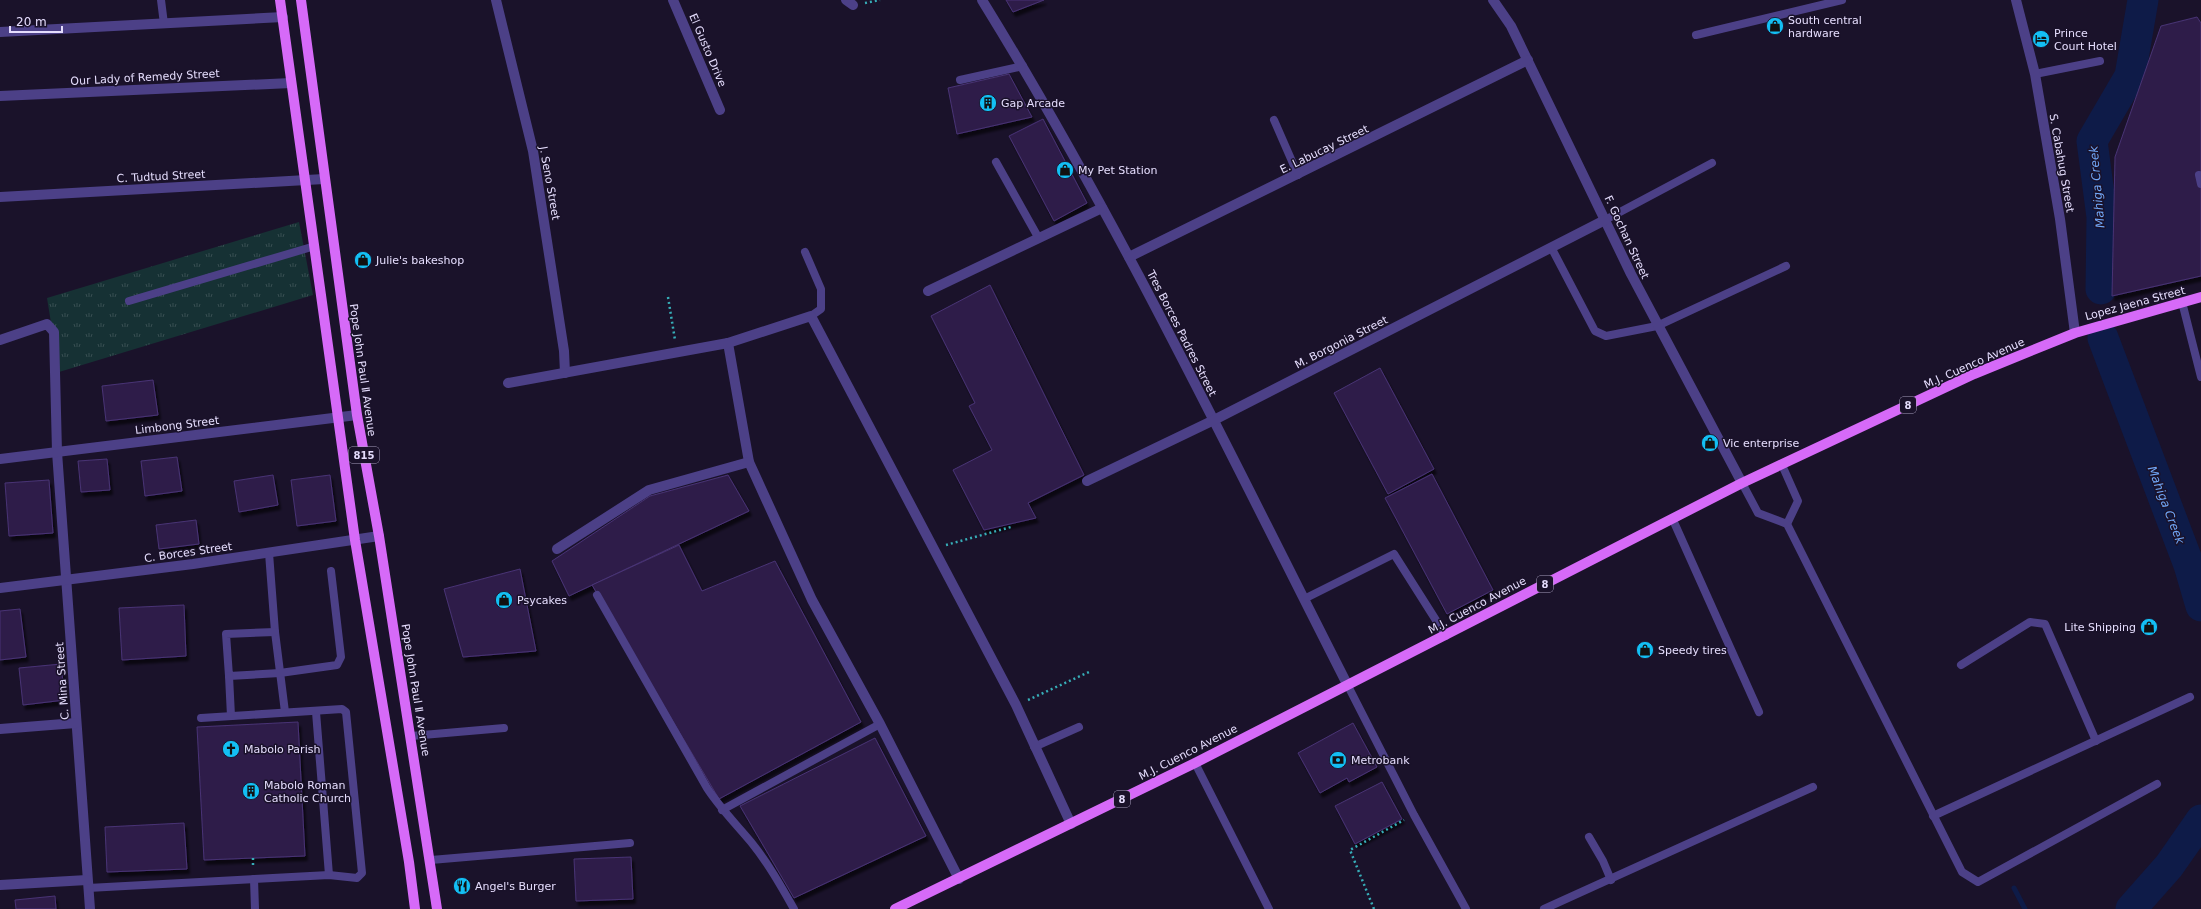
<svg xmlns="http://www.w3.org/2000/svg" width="2201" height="909" font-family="'DejaVu Sans',sans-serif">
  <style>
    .grass { fill: url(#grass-tufts) }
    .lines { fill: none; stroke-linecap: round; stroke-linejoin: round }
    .stream { stroke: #0e1b48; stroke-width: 5 }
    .river { stroke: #0e1b48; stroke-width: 31 }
    .building { fill: #2e1f4a; stroke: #493375; filter: url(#shadow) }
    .path { stroke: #37aeb8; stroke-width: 2.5; stroke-dasharray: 2 3; stroke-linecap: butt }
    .service { stroke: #4c4087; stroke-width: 8 }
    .minor { stroke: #4c4087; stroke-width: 10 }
    .tertiary { stroke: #4c4087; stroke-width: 10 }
    .primary { stroke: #d66af8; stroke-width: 10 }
    .labels { text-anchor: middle; stroke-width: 3; stroke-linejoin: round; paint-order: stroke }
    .shield { fill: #1a122a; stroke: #a8a0be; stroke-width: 1 }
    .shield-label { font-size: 10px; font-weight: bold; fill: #e5ddfd }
    .poi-label { font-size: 11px; fill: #e5ddfd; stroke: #1a122a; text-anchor: start }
    .street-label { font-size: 11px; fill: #e5ddfd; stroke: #1a122a }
    .water-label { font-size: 12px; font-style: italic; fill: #71a7f8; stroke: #1a122a }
  </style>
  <defs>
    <pattern id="grass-tufts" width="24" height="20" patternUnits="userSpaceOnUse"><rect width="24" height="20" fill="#163134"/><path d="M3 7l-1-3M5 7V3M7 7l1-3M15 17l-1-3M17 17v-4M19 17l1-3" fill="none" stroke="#384e52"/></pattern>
    <filter id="shadow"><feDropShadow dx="2.5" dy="4.5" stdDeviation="1" flood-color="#0009"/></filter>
  </defs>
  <rect width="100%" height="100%" fill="#1a122a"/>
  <!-- grass -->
  <path class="grass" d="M299,222L313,295L59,372L47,298Z"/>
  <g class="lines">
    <!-- stream -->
    <path class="stream" d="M2014,888L2025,909"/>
    <!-- river -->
    <g class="river">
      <path d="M2101,289L2102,217L2092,141L2130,76L2143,0"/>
      <path d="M2103,338L2189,565L2201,606"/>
      <path d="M2131,909L2169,866L2201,820"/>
    </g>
  </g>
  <!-- building -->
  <g class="building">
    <path d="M1006,0H1044L1013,12Z"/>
    <path d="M2197,17L2201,23V276L2112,296L2115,157L2161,26Z"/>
    <path d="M1009,74L1032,117L957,134L948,88Z"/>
    <path d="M1043,119L1087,203L1054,221L1009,136Z"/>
    <path d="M990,285L1084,475L1028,503L1036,518L984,530L953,470L992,450L969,406L975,403L931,316Z"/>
    <path d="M1380,368L1434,469L1388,494L1334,393Z"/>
    <path d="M153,380L158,415L106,421L102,386Z"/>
    <path d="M177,457L182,491L145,496L141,461Z"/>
    <path d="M107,459L110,490L81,492L78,461Z"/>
    <path d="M1432,474L1493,590L1447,614L1385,498Z"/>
    <path d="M273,475L278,505L239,512L234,481Z"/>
    <path d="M330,475L336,521L297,526L291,480Z"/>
    <path d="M728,475L749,511L569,596L552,561L650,496Z"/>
    <path d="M49,480L53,533L9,536L5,483Z"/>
    <path d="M196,520L199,544L159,549L156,525Z"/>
    <path d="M679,545L702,591L775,561L861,722L719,799L592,585Z"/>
    <path d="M520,569L536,651L463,657L444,589Z"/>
    <path d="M184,605L186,656L122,660L119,608Z"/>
    <path d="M20,609L26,657L0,660V611Z"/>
    <path d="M61,664L65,700L23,705L19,668Z"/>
    <path d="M298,722L305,856L204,860L197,727Z"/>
    <path d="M1353,723L1377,767L1349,782L1347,778L1320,793L1298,753Z"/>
    <path d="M875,738L926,836L794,898L740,806Z"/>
    <path d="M1382,782L1402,819L1355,844L1335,806Z"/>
    <path d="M184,823L187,869L107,872L105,827Z"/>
    <path d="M631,857L633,899L576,901L574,859Z"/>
    <path d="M55,896L56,909H16L15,900Z"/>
  </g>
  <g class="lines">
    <!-- path -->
    <g class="path">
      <path d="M865,3L880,0"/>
      <path d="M668,297L675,340"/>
      <path d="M946,545L1011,527"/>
      <path d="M1028,700L1089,672"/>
      <path d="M253,858V867"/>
      <path d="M1374,909L1350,850L1404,820"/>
    </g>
    <!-- service -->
    <g class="service">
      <path d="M161,0L164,24"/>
      <path d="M1696,35L1842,0"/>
      <path d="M2035,74L2100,61"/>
      <path d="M960,80L1023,66"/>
      <path d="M1274,120L1298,175"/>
      <path d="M996,162L1038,237"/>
      <path d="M2199,175L2201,184"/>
      <path d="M1605,220L1712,163"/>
      <path d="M1551,247L1595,331L1606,336L1657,326L1786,266"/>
      <path d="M805,252L821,289V309L811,316"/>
      <path d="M129,301L315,246"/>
      <path d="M2182,302L2201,377"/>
      <path d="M1782,465L1798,501L1787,524"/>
      <path d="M1742,483L1758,513L1787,524L1962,872L1978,882L2157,784"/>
      <path d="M1673,520L1759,712"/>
      <path d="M269,553L275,632L285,712"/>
      <path d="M597,595L707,788C720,808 736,824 751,842C768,863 781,886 794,909"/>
      <path d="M1304,599L1394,554L1446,636"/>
      <path d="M275,632L226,634L229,676L280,673L337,665L341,657L331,571"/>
      <path d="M1961,665L2030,622L2045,624L2096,741"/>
      <path d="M229,676L231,716"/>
      <path d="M1347,684L1414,815L1466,909"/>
      <path d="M316,712L329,875"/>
      <path d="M411,736L504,728"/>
      <path d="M1034,747L1079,727"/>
      <path d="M1195,763L1269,909"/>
      <path d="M722,810L880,724"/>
      <path d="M1933,816L2190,697"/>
      <path d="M1589,837L1603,861L1611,880"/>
      <path d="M431,860L630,843"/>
      <path d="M254,879L255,909"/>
      <path d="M88,888L329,875L357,878L362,873L346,712L342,709L201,718"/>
      <path d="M1544,909L1813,787"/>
    </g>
    <!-- minor -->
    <g class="minor">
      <path d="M496,0L533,151L564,351L565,373"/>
      <path d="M673,0L720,110"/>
      <path d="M846,0L853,5"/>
      <path d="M982,0C1118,220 1230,454 1347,684"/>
      <path d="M1493,0L1511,26L1631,274L1742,483"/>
      <path d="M0,32L283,17"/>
      <path d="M0,96L291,83"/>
      <path d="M0,197L324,179"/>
      <path d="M1129,257L1528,60"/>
      <path d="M928,291L1102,208"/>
      <path d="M0,340L47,324L54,332L57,452L90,909"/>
      <path d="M728,343L749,462L812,600L880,724L959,879"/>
      <path d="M508,383L728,343L811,316L1016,705L1071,824"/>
      <path d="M0,459L357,415"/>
      <path d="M1087,481L1214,420L1605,220"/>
      <path d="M557,549L649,490L749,462"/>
      <path d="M0,588L193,564L379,536"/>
      <path d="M0,729L76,723"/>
      <path d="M0,885L87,880"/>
    </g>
    <!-- tertiary -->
    <path class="tertiary" d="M2016,0L2035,74L2060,219L2075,333"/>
    <!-- primary -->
    <g class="primary">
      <path d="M280,0L355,540L409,862L415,909"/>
      <path d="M301,0L357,415L379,536L437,909"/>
      <path d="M895,909L1195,763L1742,483L1974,374L2075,333L2201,297"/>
    </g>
  </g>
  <!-- icons -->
  <defs>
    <symbol id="shop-disc" viewBox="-11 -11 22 22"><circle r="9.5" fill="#13bff4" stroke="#1a122a"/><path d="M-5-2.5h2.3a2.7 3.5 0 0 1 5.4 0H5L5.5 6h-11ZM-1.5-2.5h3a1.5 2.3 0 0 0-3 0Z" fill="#111"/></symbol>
    <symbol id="hotel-disc" viewBox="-11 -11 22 22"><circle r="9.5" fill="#13bff4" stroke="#1a122a"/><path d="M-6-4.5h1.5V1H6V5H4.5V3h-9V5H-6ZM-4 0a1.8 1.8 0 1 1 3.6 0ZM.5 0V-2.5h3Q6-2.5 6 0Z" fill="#111"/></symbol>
    <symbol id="building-disc" viewBox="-11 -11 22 22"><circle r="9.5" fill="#13bff4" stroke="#1a122a"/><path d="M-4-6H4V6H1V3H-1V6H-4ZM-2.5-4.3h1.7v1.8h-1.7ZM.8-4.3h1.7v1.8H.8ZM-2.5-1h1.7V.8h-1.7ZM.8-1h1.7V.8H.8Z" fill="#111"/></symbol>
    <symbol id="church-disc" viewBox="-11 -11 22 22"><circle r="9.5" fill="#13bff4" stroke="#1a122a"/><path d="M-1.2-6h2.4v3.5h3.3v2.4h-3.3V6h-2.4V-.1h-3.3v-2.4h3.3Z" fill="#111"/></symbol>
    <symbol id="bank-disc" viewBox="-11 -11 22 22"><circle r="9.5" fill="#13bff4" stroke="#1a122a"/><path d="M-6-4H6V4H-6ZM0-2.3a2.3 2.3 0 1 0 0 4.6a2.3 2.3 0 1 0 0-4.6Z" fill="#111"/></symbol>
    <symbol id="restaurant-disc" viewBox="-11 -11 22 22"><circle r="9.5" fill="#13bff4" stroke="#1a122a"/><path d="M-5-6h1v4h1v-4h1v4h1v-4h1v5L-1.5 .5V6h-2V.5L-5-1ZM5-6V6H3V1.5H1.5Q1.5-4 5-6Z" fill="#111"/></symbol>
  </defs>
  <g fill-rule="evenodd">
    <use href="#shop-disc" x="1765" y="16" width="20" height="20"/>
    <use href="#hotel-disc" x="2031" y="29" width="20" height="20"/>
    <use href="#building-disc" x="978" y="93" width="20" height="20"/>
    <use href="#shop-disc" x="1055" y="160" width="20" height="20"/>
    <use href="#shop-disc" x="353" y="250" width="20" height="20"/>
    <use href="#shop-disc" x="1700" y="433" width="20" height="20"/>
    <use href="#shop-disc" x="494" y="590" width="20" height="20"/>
    <use href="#shop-disc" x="2139" y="617" width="20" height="20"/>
    <use href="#shop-disc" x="1635" y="640" width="20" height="20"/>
    <use href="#church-disc" x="221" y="739" width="20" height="20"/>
    <use href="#bank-disc" x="1328" y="750" width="20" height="20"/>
    <use href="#building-disc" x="241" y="781" width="20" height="20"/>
    <use href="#restaurant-disc" x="452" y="876" width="20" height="20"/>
  </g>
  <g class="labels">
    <!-- shield labels -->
    <g class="shield">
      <rect x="1900" y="397" width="16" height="16" rx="3"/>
      <rect x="349" y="447" width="30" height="16" rx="3"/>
      <rect x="1537" y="576" width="16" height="16" rx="3"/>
      <rect x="1114" y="791" width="16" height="16" rx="3"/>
    </g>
    <g class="shield-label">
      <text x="1908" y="409">8</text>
      <text x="364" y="459">815</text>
      <text x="1545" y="588">8</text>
      <text x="1122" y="803">8</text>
    </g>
    <!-- poi labels -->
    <g class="poi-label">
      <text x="1788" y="24">South central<tspan x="1788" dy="13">hardware</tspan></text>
      <text x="2054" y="37">Prince<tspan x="2054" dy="13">Court Hotel</tspan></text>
      <text x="1001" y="107">Gap Arcade</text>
      <text x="1078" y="174">My Pet Station</text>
      <text x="376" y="264">Julie's bakeshop</text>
      <text x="1723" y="447">Vic enterprise</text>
      <text x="517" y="604">Psycakes</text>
      <text x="2136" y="631" text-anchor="end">Lite Shipping</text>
      <text x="1658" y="654">Speedy tires</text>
      <text x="244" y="753">Mabolo Parish</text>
      <text x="1351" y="764">Metrobank</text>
      <text x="264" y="789">Mabolo Roman<tspan x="264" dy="13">Catholic Church</tspan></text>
      <text x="475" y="890">Angel's Burger</text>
    </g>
    <!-- street labels -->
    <g class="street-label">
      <text transform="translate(708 50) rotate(67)" y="4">El Gusto Drive</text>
      <text transform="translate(145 77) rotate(-3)" y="4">Our Lady of Remedy Street</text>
      <text transform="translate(1324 149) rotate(-26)" y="4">E. Labucay Street</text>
      <text transform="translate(2062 163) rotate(80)" y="4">S. Cabahug Street</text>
      <text transform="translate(161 176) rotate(-3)" y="4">C. Tudtud Street</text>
      <text transform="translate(550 183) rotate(80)" y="4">J. Seno Street</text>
      <text transform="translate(1627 237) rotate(65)" y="4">F. Gochan Street</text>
      <text transform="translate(2135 303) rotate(-15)" y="4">Lopez Jaena Street</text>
      <text transform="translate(1182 333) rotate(63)" y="4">Tres Borces Padres Street</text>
      <text transform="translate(1341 342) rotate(-27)" y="4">M. Borgonia Street</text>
      <text transform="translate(1974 363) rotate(-24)" y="4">M.J. Cuenco Avenue</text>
      <text transform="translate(363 370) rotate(82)" y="4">Pope John Paul Ⅱ Avenue</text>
      <text transform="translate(177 425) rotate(-7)" y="4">Limbong Street</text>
      <text transform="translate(188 552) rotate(-8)" y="4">C. Borces Street</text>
      <text transform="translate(1477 605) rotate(-28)" y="4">M.J. Cuenco Avenue</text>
      <text transform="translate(62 681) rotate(-94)" y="4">C. Mina Street</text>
      <text transform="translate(416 690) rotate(81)" y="4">Pope John Paul Ⅱ Avenue</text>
      <text transform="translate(1188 752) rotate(-27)" y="4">M.J. Cuenco Avenue</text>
    </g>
    <!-- water labels -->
    <g class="water-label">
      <text transform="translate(2097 187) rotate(-95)" y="4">Mahiga Creek</text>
      <text transform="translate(2166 505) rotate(69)" y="4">Mahiga Creek</text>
    </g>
  </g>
  <!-- scale -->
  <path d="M10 26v6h52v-6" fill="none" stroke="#e5ddfd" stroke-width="2"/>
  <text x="16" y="26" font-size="12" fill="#e5ddfd" stroke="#1a122a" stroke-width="3" paint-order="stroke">20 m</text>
</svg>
